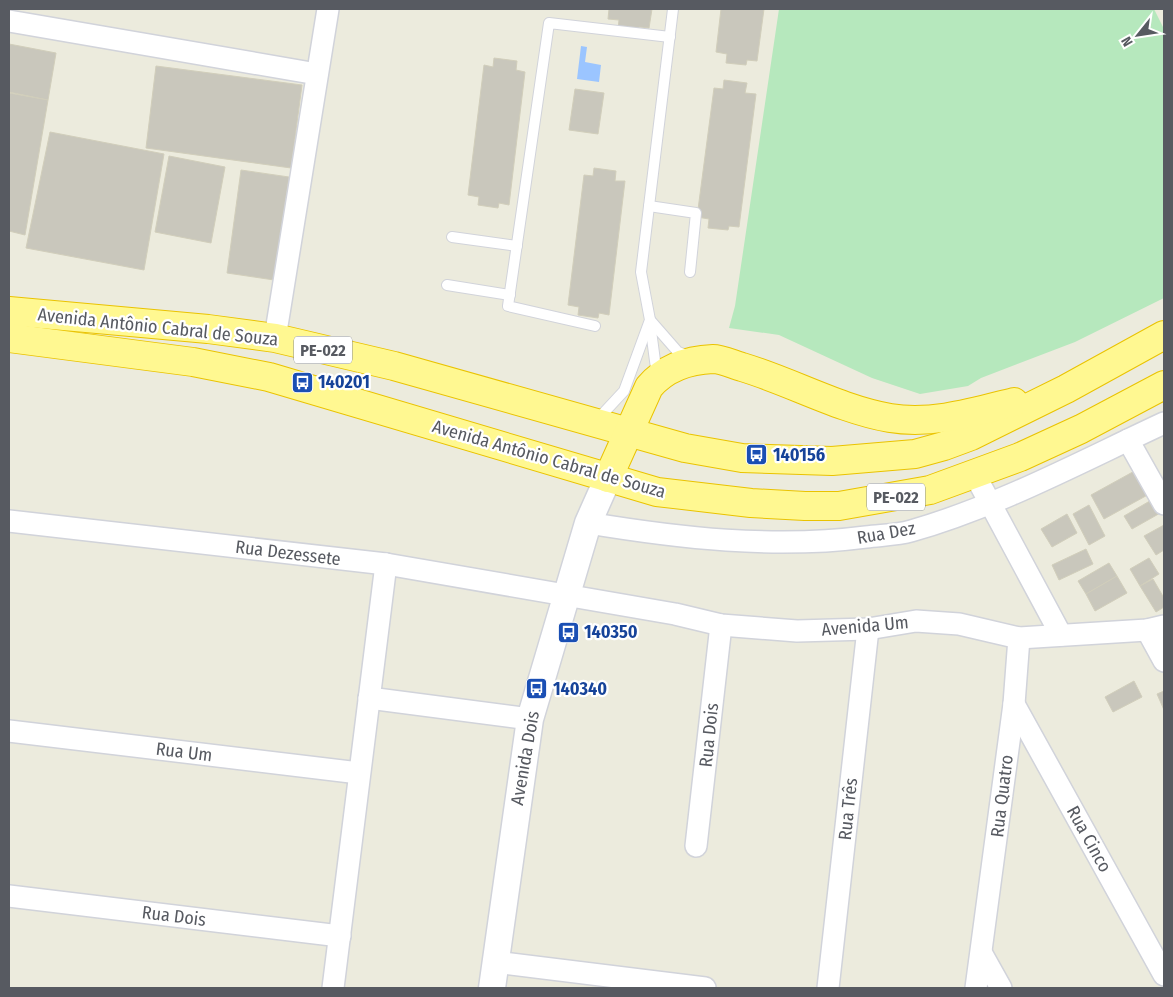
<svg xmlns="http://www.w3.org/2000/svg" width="1173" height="997" font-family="'Fira Sans Condensed',sans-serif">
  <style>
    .green { fill: #b6e8bd }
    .water { fill: #9bc5ff }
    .building { fill: #c9c7bc; stroke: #d1cebb }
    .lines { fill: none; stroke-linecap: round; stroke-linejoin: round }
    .service-casing { stroke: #d1d3da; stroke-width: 12 }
    .minor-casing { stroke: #d1d3da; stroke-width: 24 }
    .tertiary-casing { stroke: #d1d3da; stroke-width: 29 }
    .trunk-casing { stroke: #eac300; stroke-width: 30 }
    .service { stroke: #fff; stroke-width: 10 }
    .minor { stroke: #fff; stroke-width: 21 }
    .tertiary { stroke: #fff; stroke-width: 26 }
    .trunk { stroke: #fff891; stroke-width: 28 }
    .labels { text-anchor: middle; stroke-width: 4.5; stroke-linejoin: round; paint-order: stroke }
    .shield { fill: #fff; stroke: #898c90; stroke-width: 1 }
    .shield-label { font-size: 16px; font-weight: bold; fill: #575a61 }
    .street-label { font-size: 18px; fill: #575a61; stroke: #fff }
    .transit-label { font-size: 18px; font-weight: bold; fill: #164399; stroke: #fff; text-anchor: start }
  </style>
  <rect width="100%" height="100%" fill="#ecebdd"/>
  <!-- green -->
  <path class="green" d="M779,9H1154L1164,29V298L1075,342L981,378L968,386L920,394L872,378L779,335L729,328L735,306Z"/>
  <!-- water -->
  <path class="water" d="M581,46L587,47L585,62L601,65L599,82L577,79Z"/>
  <!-- building -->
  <g class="building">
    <path d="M609,9H652L649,28L639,27L638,32L618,29L619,20L608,19Z"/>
    <path d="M721,9H764L757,61L747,60L746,65L726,63L727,54L716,52Z"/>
    <path d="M9,44L56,53L48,100L9,92Z"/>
    <path d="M494,58L517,61L516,70L525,72L509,205L499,203L498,208L478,205L479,197L468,195L484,65L493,67Z"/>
    <path d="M156,66L302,85L291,168L146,148Z"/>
    <path d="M724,80L747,83L745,93L756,94L739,227L729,226L728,230L708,228L709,219L697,217L714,88L723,89Z"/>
    <path d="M575,89L604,93L598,134L569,130Z"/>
    <path d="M9,93L48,100L25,235L9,231Z"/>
    <path d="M50,132L164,154L144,270L26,248Z"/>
    <path d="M169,156L225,167L211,243L155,232Z"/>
    <path d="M594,168L616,171L615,181H625L609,315L599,313L598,318L578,315L579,307L568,305L584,175L593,176Z"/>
    <path d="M241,170L289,177L274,280L227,273Z"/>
    <path d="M1140,468L1153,492L1104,519L1091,495Z"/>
    <path d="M1155,498L1162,512L1132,529L1124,516Z"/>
    <path d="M1089,505L1105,536L1089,545L1073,514Z"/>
    <path d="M1067,514L1077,533L1052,547L1041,529Z"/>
    <path d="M1164,525V550L1156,555L1144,536Z"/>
    <path d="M1086,549L1093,564L1059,580L1052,565Z"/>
    <path d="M1149,558L1159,574L1140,586L1130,569Z"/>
    <path d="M1109,563L1117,576L1086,594L1078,581Z"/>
    <path d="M1117,576L1127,593L1095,611L1086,594Z"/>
    <path d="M1153,579L1164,598V607L1156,612L1140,586Z"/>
    <path d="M1134,681L1142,697L1113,712L1105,697Z"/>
    <path d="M1164,691V710L1157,694Z"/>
  </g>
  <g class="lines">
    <defs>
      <g id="service">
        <path d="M649,206L696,213L690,272"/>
        <path d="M452,237L517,246"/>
        <path d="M447,285L510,295"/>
        <path d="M650,320L678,352L690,356"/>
        <path d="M650,323L657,376"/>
        <path d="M595,326L508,306L549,23L670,37"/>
        <path d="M597,420L624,391L650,320L641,272L673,9"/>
      </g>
      <g id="minor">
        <path d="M9,21L317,74"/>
        <path d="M275,338L328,9"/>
        <path d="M1128,440L1164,504"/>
        <path d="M975,475L1061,635"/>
        <path d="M9,521L386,564L675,614L721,625L797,631L868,629L916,621L959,624L1019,638L1147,630L1164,626"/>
        <path d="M588,523C679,538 774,549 866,537C881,535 897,535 911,531C999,506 1082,461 1164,423"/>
        <path d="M1147,630L1164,661"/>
        <path d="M369,698L530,719"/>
        <path d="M1014,704L1164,975"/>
        <path d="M9,731L359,773"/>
        <path d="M696,846L721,625"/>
        <path d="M9,896L340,936"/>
        <path d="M982,954L1001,988"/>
        <path d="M495,962L705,988"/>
        <path d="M333,988L386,564"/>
        <path d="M828,988L868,629"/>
        <path d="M976,988L1014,704L1019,638"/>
      </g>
      <path id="tertiary" d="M492,988L530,719L588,523L608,478"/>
      <g id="trunk">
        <path d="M9,311L208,329L275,338L394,366L685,448L742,458L832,461L915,454L944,446L971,436L1066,389L1164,335"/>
        <path d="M9,338L193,362L269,377L657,492L751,503L805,506H839L930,490L1020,457L1081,429L1164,385"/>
        <path d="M608,478L649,387C665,368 688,360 713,359C722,359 734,365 742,367C792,382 839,409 890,418C932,425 974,412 1014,402"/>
      </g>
    </defs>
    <!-- service casing -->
    <use href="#service" class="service-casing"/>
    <!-- minor casing -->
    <use href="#minor" class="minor-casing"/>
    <!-- tertiary casing -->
    <use href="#tertiary" class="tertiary-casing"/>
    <!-- trunk casing -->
    <use href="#trunk" class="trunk-casing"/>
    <!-- service -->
    <use href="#service" class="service"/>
    <!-- minor -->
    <use href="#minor" class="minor"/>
    <!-- tertiary -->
    <use href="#tertiary" class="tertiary"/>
    <!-- trunk -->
    <use href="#trunk" class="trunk"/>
  </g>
  <!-- icons -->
  <defs>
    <symbol id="bus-square" viewBox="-11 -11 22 22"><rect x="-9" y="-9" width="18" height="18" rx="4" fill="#1a4fb4" stroke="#fff"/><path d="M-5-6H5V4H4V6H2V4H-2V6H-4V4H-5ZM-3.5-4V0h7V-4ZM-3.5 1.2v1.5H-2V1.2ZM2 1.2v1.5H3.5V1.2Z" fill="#fff"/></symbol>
  </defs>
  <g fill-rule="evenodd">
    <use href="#bus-square" x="290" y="370" width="25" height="25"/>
    <use href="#bus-square" x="744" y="442" width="25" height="25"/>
    <use href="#bus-square" x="556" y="620" width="25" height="25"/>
    <use href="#bus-square" x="524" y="676" width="25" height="25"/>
  </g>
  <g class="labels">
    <!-- shield labels -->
    <g class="shield">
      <rect x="294" y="336.5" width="58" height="27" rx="4"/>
      <rect x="867" y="483.5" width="58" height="27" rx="4"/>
    </g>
    <g class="shield-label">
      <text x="323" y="356">PE-022</text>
      <text x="896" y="503">PE-022</text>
    </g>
    <!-- street labels -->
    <g class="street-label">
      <text transform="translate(158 327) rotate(6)" y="6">Avenida Antônio Cabral de Souza</text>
      <text transform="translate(549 459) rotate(16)" y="6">Avenida Antônio Cabral de Souza</text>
      <text transform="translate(886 533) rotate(-10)" y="6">Rua Dez</text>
      <text transform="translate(288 553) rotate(7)" y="6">Rua Dezessete</text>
      <text transform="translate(865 626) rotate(-5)" y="6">Avenida Um</text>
      <text transform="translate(709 735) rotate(-84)" y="6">Rua Dois</text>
      <text transform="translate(184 752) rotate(7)" y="6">Rua Um</text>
      <text transform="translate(525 758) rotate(-80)" y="6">Avenida Dois</text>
      <text transform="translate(1002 796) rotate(-83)" y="6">Rua Quatro</text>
      <text transform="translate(848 809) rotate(-84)" y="6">Rua Três</text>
      <text transform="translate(1089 839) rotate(61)" y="6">Rua Cinco</text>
      <text transform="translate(174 916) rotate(7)" y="6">Rua Dois</text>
    </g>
    <!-- transit labels -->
    <g class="transit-label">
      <text x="318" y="388">140201</text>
      <text x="773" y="461">140156</text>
      <text x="584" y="638">140350</text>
      <text x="553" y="695">140340</text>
    </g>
  </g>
  <!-- border -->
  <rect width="1173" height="997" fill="none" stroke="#575a61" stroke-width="20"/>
  <!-- north arrow -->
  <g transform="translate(1138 35) rotate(240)" stroke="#ffffff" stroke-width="4" paint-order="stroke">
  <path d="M0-4L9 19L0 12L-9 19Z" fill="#575a61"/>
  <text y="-8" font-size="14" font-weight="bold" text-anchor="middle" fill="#575a61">N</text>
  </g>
</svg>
